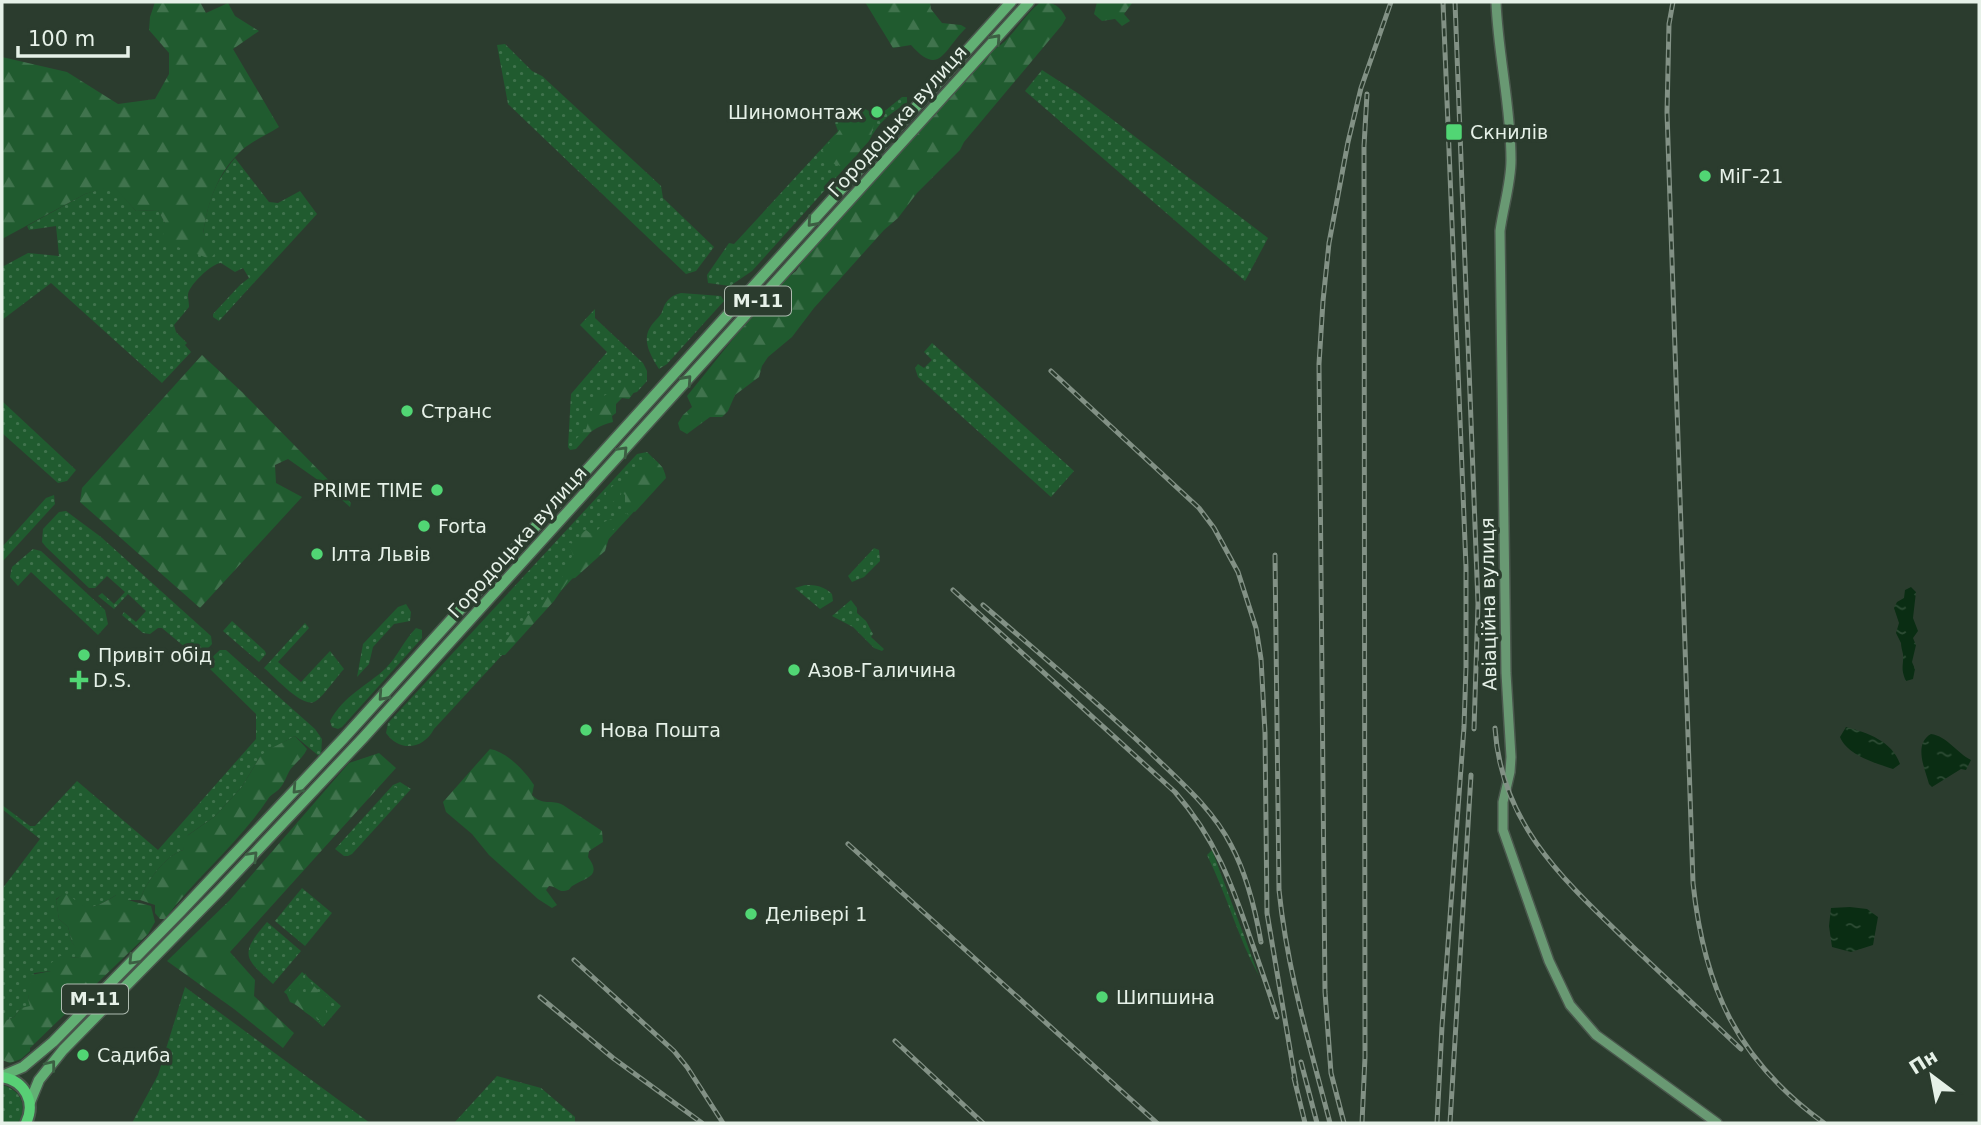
<svg xmlns="http://www.w3.org/2000/svg" width="1981" height="1125" font-family="'DejaVu Sans',sans-serif">
  <style>
    .grass { fill: url(#grass-dots) }
    .forest { fill: url(#forest-firs) }
    .water { fill: url(#water-ripples) }
    .lines { fill: none; stroke-linecap: round; stroke-linejoin: round }
    .secondary-casing { stroke: #4a584d; stroke-width: 12 }
    .primary-casing { stroke: #4a584d; stroke-width: 13 }
    .highway-casing { stroke: #4a584d; stroke-width: 14 }
    .secondary { stroke: #699973; stroke-width: 9 }
    .primary { stroke: #62b074; stroke-width: 10 }
    .highway { stroke: #58cf75; stroke-width: 10 }
    .rail-casing { stroke: #829185; stroke-width: 5 }
    .rail { stroke: #2b3c2e; stroke-width: 2.5; stroke-dasharray: 8; stroke-linecap: butt }
    .oneway { stroke: #3c5f43 }
    .poi-dot { fill: #51d674; stroke: #2b3c2e; stroke-width: 2.5 }
    .labels { text-anchor: middle; stroke-width: 7; stroke-linejoin: round; paint-order: stroke }
    .shield { fill: #2b3c2e; stroke: #aebbb0; stroke-width: 2 }
    .shield-label { font-size: 18px; font-weight: bold; fill: #e6f1e8 }
    .poi-label { font-size: 19px; fill: #e6f1e8; stroke: #2b3c2e; text-anchor: start }
    .street-label { font-size: 19px; fill: #e6f1e8; stroke: #2b3c2e }
  </style>
  <defs>
    <pattern id="grass-dots" width="8" height="8" patternUnits="userSpaceOnUse" patternTransform="scale(1.75)"><rect width="8" height="8" fill="#205b2f"/><path d="M2 2h.1M6 6h.1" fill="none" stroke="#40734d" stroke-width="1.8" stroke-linecap="round"/></pattern>
    <pattern id="forest-firs" width="22" height="20" patternUnits="userSpaceOnUse" patternTransform="scale(1.75)"><rect width="22" height="20" fill="#205b2f"/><path d="M5 1l3.5 6h-7zM16 11l3.5 6h-7z" fill="#40734d"/></pattern>
    <pattern id="water-ripples" width="26" height="14" patternUnits="userSpaceOnUse" patternTransform="scale(1.75)"><rect width="26" height="14" fill="#0a2d13"/><path d="M2 4q2-2 4 0t4 0M15 11q2-2 4 0t4 0" fill="none" stroke="#2e4c35"/></pattern>
  </defs>
  <rect width="100%" height="100%" fill="#2b3c2e"/>
  <!-- grass -->
  <g class="grass">
    <path d="M505,44L532,71L542,76L661,186L663,198L714,247L696,271L686,274L508,104L497,45Z"/>
    <path d="M1042,70L1079,94L1268,238L1245,281L1025,91Z"/>
    <path d="M902,97H907V103C890,113 878,123 869,141L752,271L730,286L708,283L707,275L729,243L734,244L838,131L835,123L853,104L866,114L886,110Z"/>
    <path d="M235,158L269,202L278,203L300,191L317,214L219,321L213,317V314L240,285L249,278L243,268L235,272L221,263C212,263 188,286 188,295C188,299 189,303 189,307L174,325L176,332L187,343L185,345L191,352L162,383L51,283L2,320V267L28,253L59,256L56,226L29,230L27,226L85,194L113,185L136,211L158,210L165,223L203,234C208,202 214,183 235,158Z"/>
    <path d="M681,293L721,296L724,301L667,364L659,369C651,356 641,340 651,326C654,321 660,317 662,312C665,302 669,296 681,293Z"/>
    <path d="M595,309V318L643,363L647,371V381L637,392L622,396L576,449L570,450L568,447L571,394L607,352L580,325Z"/>
    <path d="M932,343L1074,471L1051,497L918,377L915,368L918,364L924,368L932,360L924,352Z"/>
    <path d="M2,401L76,470L67,481L58,483L2,433Z"/>
    <path d="M647,452L663,468L664,479L434,729C423,750 399,752 386,733L388,723L637,454Z"/>
    <path d="M54,495L55,504L2,562V547L46,498Z"/>
    <path d="M66,511L101,537L211,636L212,644L202,655L193,654L162,628H158L150,634L143,633L122,615L124,612L136,622L146,611L128,594L114,609L98,596L102,593L114,604L125,592L107,576L95,588H89L46,547L42,542L43,529L59,512Z"/>
    <path d="M874,548L879,550L880,561L864,577L852,582L848,576Z"/>
    <path d="M33,549L41,551L105,610L108,624L98,635L31,572L18,586L10,577L12,567Z"/>
    <path d="M805,585C817,585 823,586 832,594L833,601L820,609L795,588Z"/>
    <path d="M851,600L857,608V613L866,621L873,634L871,637L884,649L882,651L874,648L853,627L832,616Z"/>
    <path d="M406,604L411,612L410,621L394,624L373,647L369,664L357,677L363,644L398,607Z"/>
    <path d="M232,621L265,651L266,654L259,662L223,631Z"/>
    <path d="M305,623L309,628L278,662L301,682L330,651L344,669C337,676 322,699 314,702C301,707 274,676 264,668Z"/>
    <path d="M416,628L422,630V638L342,727L338,729L332,727L330,721C344,695 367,686 386,668C398,656 404,640 416,628Z"/>
    <path d="M220,650H226L315,729L322,739L321,756L320,757L295,736L267,751L260,757L241,788L214,817L188,835L183,850C165,856 146,882 140,900H123L116,895C108,900 92,911 83,906C75,903 72,895 64,894L56,899L59,919L68,927L72,942L82,956L80,958L65,957L51,971L34,973L28,999L31,1007L21,1008L14,1017L2,1022V889L40,839L2,809V805L30,826H35L77,781L158,850L256,739V714L210,669L213,666L209,660Z"/>
    <path d="M400,782L411,789L352,854L348,856H344L335,849L393,785Z"/>
    <path d="M1212,850L1259,976C1238,938 1227,895 1207,855Z"/>
    <path d="M302,888L332,913L305,946L275,921Z"/>
    <path d="M267,922L301,951L273,984C243,957 240,954 267,922Z"/>
    <path d="M302,972L341,1006L323,1027L284,992Z"/>
    <path d="M185,987L370,1123H132L158,1075Z"/>
    <path d="M497,1076L541,1088L575,1117V1123H454Z"/>
    <path d="M2,1085C21,1090 28,1106 18,1123H2Z"/>
  </g>
  <!-- forest -->
  <g class="forest">
    <path d="M155,2H200L206,13L228,3L235,16L259,31L233,49L279,127C267,135 252,141 242,150C217,173 208,202 203,234L216,252L210,259L162,241L165,223L158,210L136,211L113,186L85,194L2,239V57L67,72L118,104L155,99L169,74V53L149,30L150,17Z"/>
    <path d="M865,2H930L931,9L942,23L961,25L966,28C944,49 940,78 911,45L893,48Z"/>
    <path d="M1041,2C1054,2 1060,6 1066,18L1062,25L964,142L960,150L917,193L898,218L884,230L814,308L792,337L768,357L762,366L759,377L735,395L728,411L722,417H710L687,434L680,430L678,423L683,415L692,407L687,396L775,287L796,271L820,236L842,218L894,156L991,51C1010,43 1022,16 1041,2Z"/>
    <path d="M1097,2H1133L1124,14L1130,21L1122,26L1115,19L1102,21L1094,14Z"/>
    <path d="M865,109L871,112L874,124L871,136L856,156L844,167L827,162L822,151C826,145 830,143 834,137C847,123 844,115 865,109Z"/>
    <path d="M202,355L242,392L351,503L350,507L325,485L288,459L275,465L276,483L302,497L200,608L80,502L82,488Z"/>
    <path d="M623,380L635,388V391L629,399L622,398L616,404V413L612,416L613,422C598,425 585,435 575,445L576,439L586,429L595,401L614,390Z"/>
    <path d="M646,455C656,458 665,468 666,478L635,512L625,506V495L621,492L619,498L611,503L606,498V492L615,484L624,486C630,474 639,466 646,455Z"/>
    <path d="M627,513L629,517L611,531L605,551L575,578L569,579L554,601L505,655H500C501,639 537,607 549,593L557,588L573,554L567,542L579,546L581,534L586,530L590,533L597,531L604,522Z"/>
    <path d="M295,736L307,749C303,758 296,762 290,770C287,775 284,784 280,788C277,792 271,794 268,799C239,843 196,877 165,919H160L155,913V905L140,900C146,882 165,856 183,850L184,838L214,817L241,788L260,757L266,751Z"/>
    <path d="M490,749C507,752 525,771 534,785L532,795C542,806 552,799 563,805L602,831L603,842L589,851L588,857C602,876 587,877 574,885C568,888 572,890 564,891C559,892 555,886 549,886L546,890L557,905L552,908L538,899L489,855L472,834L446,812L443,802Z"/>
    <path d="M379,753L396,768L230,952L255,980L254,996L294,1033L283,1048L234,1009L167,961L230,900L349,763Z"/>
    <path d="M395,787L399,790L393,795L394,797L384,802L387,809L346,849L338,851L340,845L382,802V799L391,794L389,792Z"/>
    <path d="M64,893C70,895 73,899 79,903C91,913 106,901 118,894C124,901 142,903 151,906L155,922L148,934L30,1048V1051L21,1059L10,1063L2,1060V1022L14,1017L21,1008L30,1006L28,999L31,975L51,971V963L60,956L79,958L81,957L72,942L68,927L59,919L56,900Z"/>
    <path d="M305,973L311,983L318,990L317,1003L320,995L324,994L331,1001L325,1007L327,1016L324,1017L320,1015L321,1021L319,1022V1019C307,1017 301,1006 290,1002L287,995L297,979L300,980L299,988L309,1007L311,1006L306,996Z"/>
  </g>
  <!-- water -->
  <g class="water">
    <path d="M1911,587L1916,592L1913,618L1918,631L1913,638L1916,645L1912,662L1915,669L1913,679L1906,681C1900,668 1904,665 1903,654C1902,650 1901,646 1901,643L1896,633L1899,623L1894,608L1897,602L1904,598L1905,590Z"/>
    <path d="M1846,727C1868,733 1892,741 1900,764L1893,769C1875,763 1847,755 1840,737Z"/>
    <path d="M1931,734C1947,736 1957,753 1971,760L1966,770L1961,769L1932,787L1929,784C1925,769 1913,744 1931,734Z"/>
    <path d="M1850,907L1867,909L1878,917L1873,945L1851,952L1832,947L1829,926L1831,908Z"/>
  </g>
  <g class="lines">
    <defs>
      <path id="secondary" d="M1496,2C1498,55 1511,106 1511,160C1511,183 1503,208 1500,231L1506,673L1511,757L1510,772L1503,802V830L1549,961L1570,1005L1596,1035L1717,1123"/>
      <g id="primary">
        <path d="M2,1076L23,1067L53,1042L181,911L343,739L1011,2"/>
        <path d="M30,1102L39,1080L63,1050L219,891L363,738L1029,2"/>
      </g>
      <path id="highway" d="M2,1077C25,1081 36,1102 26,1123"/>
    </defs>
    <!-- secondary casing -->
    <use href="#secondary" class="secondary-casing"/>
    <!-- primary casing -->
    <use href="#primary" class="primary-casing"/>
    <!-- highway casing -->
    <use href="#highway" class="highway-casing"/>
    <!-- secondary -->
    <use href="#secondary" class="secondary"/>
    <!-- primary -->
    <use href="#primary" class="primary"/>
    <!-- highway -->
    <use href="#highway" class="highway"/>
    <defs>
      <g id="rail">
        <path d="M1455,2L1478,604L1474,729"/>
        <path d="M1673,2L1669,24L1667,112L1693,883C1704,988 1737,1060 1824,1123"/>
        <path d="M1051,371L1199,508L1214,528L1238,572L1256,628L1261,659L1265,733L1267,913L1296,1085"/>
        <path d="M1275,555L1279,890C1287,970 1310,1046 1330,1123"/>
        <path d="M953,590L1175,792C1215,838 1232,884 1251,940C1260,966 1269,991 1277,1017"/>
        <path d="M983,605C1041,655 1100,704 1155,757C1183,784 1213,810 1231,845C1247,875 1255,908 1261,942"/>
        <path d="M1495,728C1501,826 1567,883 1633,947C1669,981 1705,1015 1741,1049"/>
        <path d="M848,844L1157,1123"/>
        <path d="M574,960L674,1051L687,1067L723,1123"/>
        <path d="M540,997L613,1058L702,1123"/>
        <path d="M895,1041L983,1123"/>
        <path d="M1301,1062L1317,1123"/>
        <path d="M1294,1078L1305,1123"/>
        <path d="M1344,1123L1331,1073L1325,992L1319,364L1323,301L1329,243L1348,142L1361,88L1391,2"/>
        <path d="M1362,1123L1365,1057L1364,146L1367,94"/>
        <path d="M1437,1123L1442,1026L1464,727L1466,667V567L1443,2"/>
        <path d="M1450,1123L1471,775"/>
      </g>
    </defs>
    <!-- rail casing -->
    <use href="#rail" class="rail-casing"/>
    <!-- rail -->
    <use href="#rail" class="rail"/>
  </g>
  <!-- one-way arrows -->
  <defs><path id="oneway-chevron" d="M-2-3.5L2.5 0L-2 3.5" fill="none" stroke-width="1.6" stroke-linecap="round" stroke-linejoin="round" transform="scale(1.75)"/></defs>
  <g class="oneway">
    <use href="#oneway-chevron" transform="translate(996 39) rotate(-48)"/>
    <use href="#oneway-chevron" transform="translate(812 222) rotate(132)"/>
    <use href="#oneway-chevron" transform="translate(687 380) rotate(-48)"/>
    <use href="#oneway-chevron" transform="translate(623 451) rotate(-47)"/>
    <use href="#oneway-chevron" transform="translate(383 696) rotate(132)"/>
    <use href="#oneway-chevron" transform="translate(297 789) rotate(133)"/>
    <use href="#oneway-chevron" transform="translate(253 856) rotate(-46)"/>
    <use href="#oneway-chevron" transform="translate(133 960) rotate(134)"/>
    <use href="#oneway-chevron" transform="translate(51 1065) rotate(-52)"/>
  </g>
  <!-- markers -->
  <g class="poi-dot">
    <circle cx="877" cy="112" r="7"/>
    <rect x="1445" y="123" width="18" height="18" rx="3.5"/>
    <circle cx="1705" cy="176" r="7"/>
    <circle cx="407" cy="411" r="7"/>
    <circle cx="437" cy="490" r="7"/>
    <circle cx="424" cy="526" r="7"/>
    <circle cx="317" cy="554" r="7"/>
    <circle cx="84" cy="655" r="7"/>
    <circle cx="794" cy="670" r="7"/>
    <path d="M75.5 669.5h7v7h7v7h-7v7h-7v-7h-7v-7h7z"/>
    <circle cx="586" cy="730" r="7"/>
    <circle cx="751" cy="914" r="7"/>
    <circle cx="1102" cy="997" r="7"/>
    <circle cx="83" cy="1055" r="7"/>
  </g>
  <g class="labels">
    <!-- shield labels -->
    <g class="shield">
      <rect x="725" y="286.5" width="66" height="29" rx="5"/>
      <rect x="62" y="984.5" width="66" height="29" rx="5"/>
    </g>
    <g class="shield-label">
      <text x="758" y="307">М-11</text>
      <text x="95" y="1005">М-11</text>
    </g>
    <!-- poi labels -->
    <g class="poi-label">
      <text x="863" y="119" text-anchor="end">Шиномонтаж</text>
      <text x="1470" y="139">Скнилів</text>
      <text x="1719" y="183">МіГ-21</text>
      <text x="421" y="418">Странс</text>
      <text x="423" y="497" text-anchor="end">PRIME TIME</text>
      <text x="438" y="533">Forta</text>
      <text x="331" y="561">Ілта Львів</text>
      <text x="98" y="662">Привіт обід</text>
      <text x="808" y="677">Азов-Галичина</text>
      <text x="93" y="687">D.S.</text>
      <text x="600" y="737">Нова Пошта</text>
      <text x="765" y="921">Делівері 1</text>
      <text x="1116" y="1004">Шипшина</text>
      <text x="97" y="1062">Садиба</text>
    </g>
    <!-- street labels -->
    <g class="street-label">
      <text transform="translate(897 121) rotate(-48)" y="7">Городоцька вулиця</text>
      <text transform="translate(517 542) rotate(-48)" y="7">Городоцька вулиця</text>
      <text transform="translate(1488 604) rotate(-91)" y="7">Авіаційна вулиця</text>
    </g>
  </g>
  <!-- border -->
  <rect width="1981" height="1125" fill="none" stroke="#e6f1e8" stroke-width="7"/>
  <!-- north arrow -->
  <g transform="translate(1932 1076) rotate(328)" stroke="#2b3c2e" stroke-width="5" paint-order="stroke">
  <path d="M0-5L12 26L0 18L-12 26Z" fill="#e6f1e8"/>
  <text y="-10" font-size="19" font-weight="bold" text-anchor="middle" fill="#e6f1e8">Пн</text>
  </g>
  <!-- scale -->
  <path d="M18 46v10h110v-10" fill="none" stroke="#e6f1e8" stroke-width="3.5"/>
  <text x="28" y="46" font-size="21" fill="#e6f1e8" stroke="#2b3c2e" stroke-width="5" paint-order="stroke">100 m</text>
</svg>
